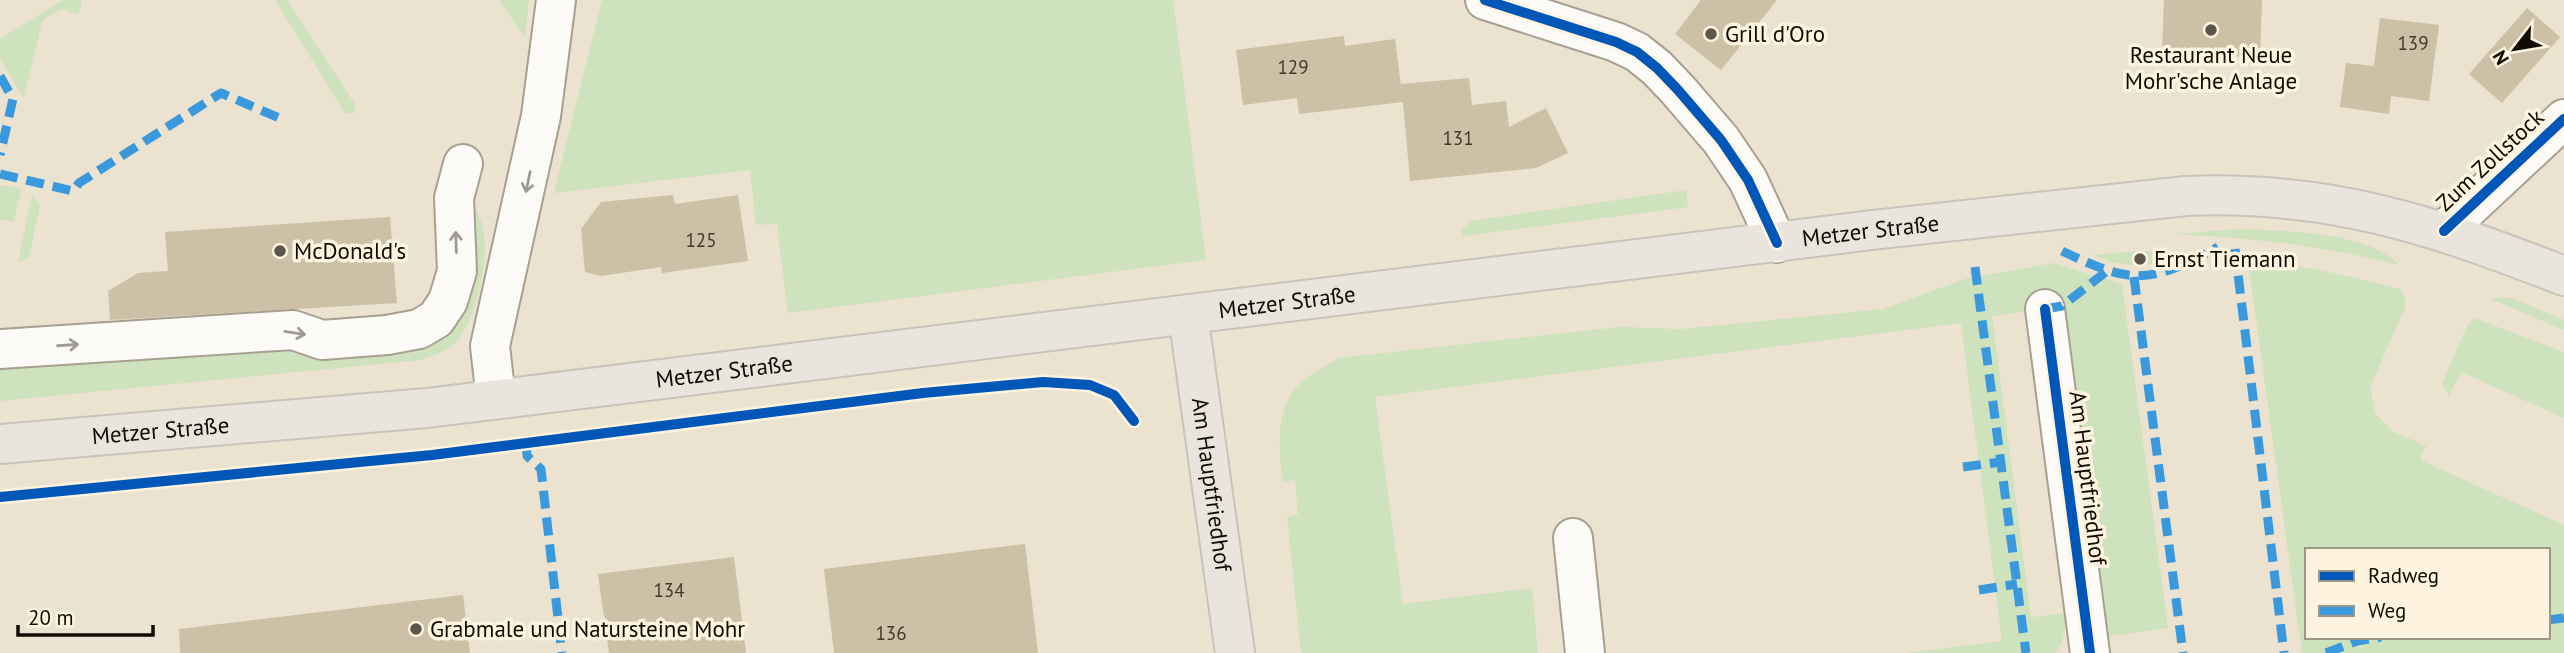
<svg xmlns="http://www.w3.org/2000/svg" width="2564" height="653" font-family="'PT Sans',sans-serif">
  <style>
    .green { fill: #cfe2be; fill-rule: evenodd }
    .building { fill: #ccc0a6 }
    .lines { fill: none; stroke-linecap: round; stroke-linejoin: round }
    .minor-casing { stroke: #a7a091; stroke-width: 42 }
    .major-casing { stroke: #c8c4bb; stroke-width: 42 }
    .minor { stroke: #fcfbf8; stroke-width: 38 }
    .major { stroke: #e9e5dd; stroke-width: 38 }
    .quiet { stroke: #3a99dd; stroke-width: 9; stroke-dasharray: 18 9; stroke-linecap: butt }
    .cycleway-casing { stroke: #fdf3df; stroke-width: 15 }
    .cycleway { stroke: #0057b8; stroke-width: 10 }
    .oneway { stroke: #9e9b96 }
    .poi-dot { fill: #5d564a; stroke: #fdf3df; stroke-width: 2.5 }
    .labels { text-anchor: middle; stroke-width: 7; stroke-linejoin: round; paint-order: stroke }
    .number-label { font-size: 19px; fill: #3f382b }
    .poi-label { font-size: 23px; fill: #100b02; stroke: #fdf3df; text-anchor: start }
    .street-label { font-size: 23px; fill: #100b02; stroke: #fdf3df }
  </style>
  <rect width="100%" height="100%" fill="#ebe2cf"/>
  <!-- green -->
  <g class="green">
    <path d="M63,0H82L79,13L75,14L61,9L42,21L24,99L0,58V39Z"/>
    <path d="M275,0H287L356,106L353,114L345,113Z"/>
    <path d="M499,0H529L525,38Z"/>
    <path d="M602,0H1173L1206,260L788,313L777,224L756,225L750,170L554,193Z"/>
    <path d="M0,185L22,189L13,222L0,219Z"/>
    <path d="M1686,190L1688,207L1463,236L1462,230L1470,221Z"/>
    <path d="M32,195L40,206L29,257L18,263Z"/>
    <path d="M472,206C498,231 479,315 458,340C448,351 434,356 420,360L0,401V360L424,343Z"/>
    <path d="M2242,229C2284,231 2371,232 2399,265C2320,245 2254,238 2173,234Z"/>
    <path d="M2142,251L2187,252C2152,268 2129,270 2093,255Z"/>
    <path d="M2248,261C2300,264 2350,276 2400,289L2405,297V308L2370,387L2375,413L2392,431L2426,446L2420,460L2564,525V653H2302ZM2307,550H2548V637H2307Z"/>
    <path d="M2053,263L2122,284L2168,628L2088,639L2045,309L1992,316L2031,617L2067,613L2062,643L2055,653H1906L2002,641L1961,323L1375,397L1403,604L1532,588L1538,653H1301L1287,517L1298,514L1295,480L1283,482C1279,453 1275,416 1294,390C1305,376 1324,367 1339,358L1619,327L1681,329L1883,309L1965,279Z"/>
    <path d="M2502,297L2512,298L2564,320V330L2491,299Z"/>
    <path d="M2474,318L2564,352V418L2461,372L2449,396L2442,384L2466,328Z"/>
  </g>
  <!-- building -->
  <g class="building">
    <path d="M1701,0H1777L1721,70L1675,34Z"/>
    <path d="M2164,0H2262L2260,57L2162,53Z"/>
    <path d="M2527,8L2560,37L2502,103L2469,74Z"/>
    <path d="M2380,18L2439,25L2429,101L2391,96L2389,114L2340,107L2346,63L2374,66Z"/>
    <path d="M1344,36L1345,46L1395,39L1402,94L1401,84L1469,78L1472,105L1506,101L1509,127L1546,108L1568,153L1536,168L1410,181L1403,102L1299,114L1297,98L1243,105L1236,50Z"/>
    <path d="M673,195L675,204L738,195L748,261L662,273L661,267L601,276L585,272L581,229L601,202Z"/>
    <path d="M390,217L397,303L110,320L108,291L138,273L168,271L165,232Z"/>
    <path d="M1025,544L1038,653H834L824,569Z"/>
    <path d="M734,557L746,653H609L598,574Z"/>
    <path d="M463,595L470,653H180L179,629Z"/>
  </g>
  <g class="lines">
    <defs>
      <g id="minor">
        <path d="M1485,0L1616,42L1637,52L1657,68L1678,90L1721,140L1748,180L1777,243"/>
        <path d="M2444,231L2564,119"/>
        <path d="M2045,309L2090,653"/>
        <path d="M0,349L293,330L322,340L387,335L419,329L436,319L448,301L457,271L454,198L463,164"/>
        <path d="M496,399L490,346L541,116L556,0"/>
        <path d="M1573,538L1585,653"/>
      </g>
      <g id="major">
        <path id="s1" d="M1188,314L1235,653"/>
        <path id="s2" d="M0,444L427,408L1872,230L2186,196C2329,190 2433,225 2564,276"/>
      </g>
    </defs>
    <!-- minor casing -->
    <use href="#minor" class="minor-casing"/>
    <!-- major casing -->
    <use href="#major" class="major-casing"/>
    <!-- minor -->
    <use href="#minor" class="minor"/>
    <!-- major -->
    <use href="#major" class="major"/>
    <!-- quiet -->
    <g class="quiet">
      <path d="M0,76L13,99L0,155"/>
      <path d="M0,174L73,191L79,183L221,93L284,120"/>
      <path d="M2235,249L2284,653"/>
      <path d="M2062,251C2133,285 2149,284 2218,247"/>
      <path d="M1975,267L2026,653"/>
      <path d="M2134,277L2183,653"/>
      <path d="M2045,309L2062,306L2107,271"/>
      <path d="M526,443L527,456L541,469L562,653"/>
      <path d="M1963,467L2001,462"/>
      <path d="M1979,590L2017,584"/>
      <path d="M2548,620L2564,618"/>
      <path d="M2326,653L2357,641L2381,637"/>
    </g>
    <defs>
      <g id="cycleway">
        <path d="M1485,0L1616,42L1637,52L1657,68L1678,90L1721,140L1748,180L1777,243"/>
        <path d="M2444,231L2564,119"/>
        <path d="M2045,309L2090,653"/>
        <path d="M0,497L432,455L923,393L1043,382L1090,385L1114,395L1134,421"/>
      </g>
    </defs>
    <!-- cycleway casing -->
    <use href="#cycleway" class="cycleway-casing"/>
    <!-- cycleway -->
    <use href="#cycleway" class="cycleway"/>
  </g>
  <!-- one-way arrows -->
  <defs><path id="oneway-shaft" d="M-6 0H5M1.5-3L5.5 0L1.5 3" fill="none" stroke-width="1.6" stroke-linecap="round" stroke-linejoin="round" transform="scale(1.75)"/></defs>
  <g class="oneway">
    <use href="#oneway-shaft" transform="translate(528 182) rotate(102)"/>
    <use href="#oneway-shaft" transform="translate(456 242) rotate(-92)"/>
    <use href="#oneway-shaft" transform="translate(295 333) rotate(9)"/>
    <use href="#oneway-shaft" transform="translate(68 345) rotate(-4)"/>
  </g>
  <!-- markers -->
  <g class="poi-dot">
    <circle cx="2211" cy="30" r="7"/>
    <circle cx="1711" cy="34" r="7"/>
    <circle cx="280" cy="251" r="7"/>
    <circle cx="2140" cy="259" r="7"/>
    <circle cx="416" cy="629" r="7"/>
  </g>
  <g class="labels">
    <!-- number labels -->
    <g class="number-label">
      <text x="2413" y="50">139</text>
      <text x="1293" y="74">129</text>
      <text x="1458" y="145">131</text>
      <text x="701" y="247">125</text>
      <text x="669" y="597">134</text>
      <text x="891" y="640">136</text>
    </g>
    <!-- poi labels -->
    <g class="poi-label">
      <text x="1725" y="42">Grill d'Oro</text>
      <text x="2211" y="63" text-anchor="middle">Restaurant Neue<tspan x="2211" dy="26">Mohr'sche Anlage</tspan></text>
      <text x="294" y="259">McDonald's</text>
      <text x="2154" y="267">Ernst Tiemann</text>
      <text x="430" y="637">Grabmale und Natursteine Mohr</text>
    </g>
    <!-- street labels -->
    <g class="street-label">
      <text transform="translate(2490 160) rotate(-43)" y="8">Zum Zollstock</text>
      <text dy="8" stroke="none"><textPath href="#s2" startOffset="1883">Metzer Straße</textPath></text>
      <text dy="8" stroke="none"><textPath href="#s2" startOffset="1295">Metzer Straße</textPath></text>
      <text dy="8" stroke="none"><textPath href="#s2" startOffset="728">Metzer Straße</textPath></text>
      <text dy="8" stroke="none"><textPath href="#s2" startOffset="161">Metzer Straße</textPath></text>
      <text transform="translate(2088 478) rotate(83)" y="8">Am Hauptfriedhof</text>
      <text dy="8" stroke="none"><textPath href="#s1" startOffset="172">Am Hauptfriedhof</textPath></text>
    </g>
  </g>
  <!-- legend -->
  <rect x="2305" y="548" width="245" height="91" fill="#fdf3df" stroke="#9e9687" stroke-width="2"/>
  <rect x="2319" y="571" width="35" height="10" fill="#0057b8" stroke="#9e9687" stroke-width="2"/>
  <text x="2368" y="583" font-size="21" fill="#100b02">Radweg</text>
  <rect x="2319" y="606" width="35" height="10" fill="#3a99dd" stroke="#9e9687" stroke-width="2"/>
  <text x="2368" y="618" font-size="21" fill="#100b02">Weg</text>
  <!-- north arrow -->
  <g transform="translate(2515 49) rotate(239)" stroke="#fdf3df" stroke-width="5" paint-order="stroke">
  <path d="M0-5L12 26L0 18L-12 26Z" fill="#100b02"/>
  <text y="-10" font-size="19" font-weight="bold" text-anchor="middle" fill="#100b02">N</text>
  </g>
  <!-- scale -->
  <path d="M18 625v10h135v-10" fill="none" stroke="#100b02" stroke-width="3.5"/>
  <text x="28" y="625" font-size="21" fill="#100b02" stroke="#fdf3df" stroke-width="5" paint-order="stroke">20 m</text>
</svg>
